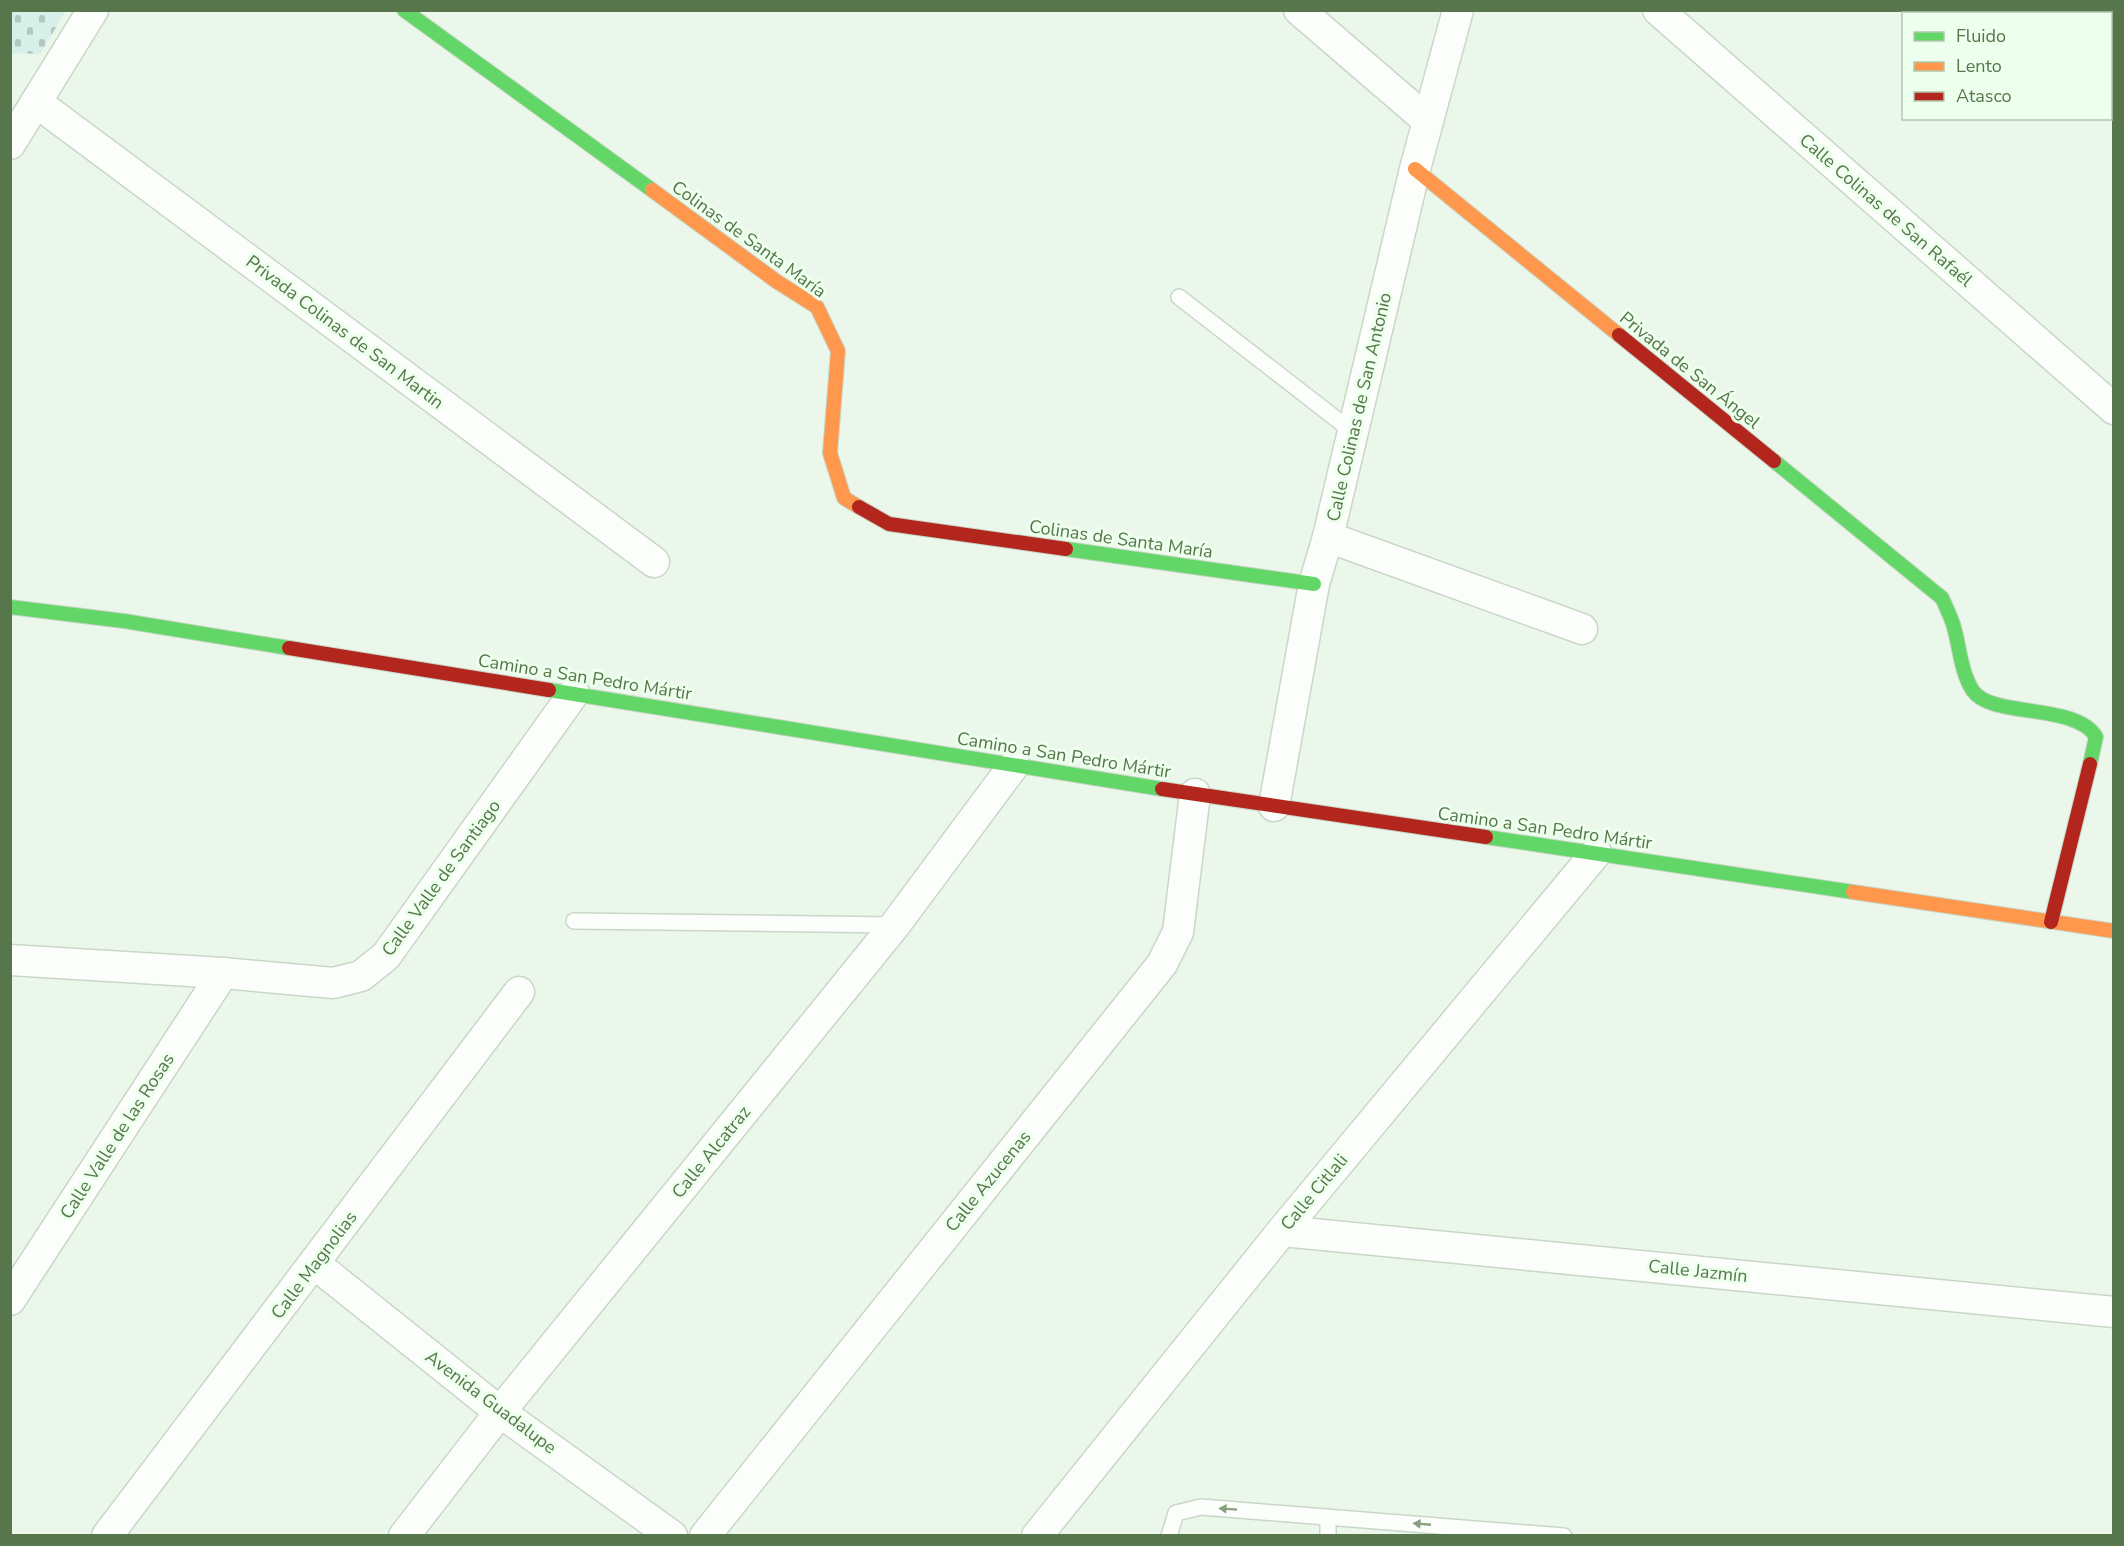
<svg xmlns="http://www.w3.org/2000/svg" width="2124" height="1546" font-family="'Nunito Sans',sans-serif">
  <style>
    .cemetery { fill: url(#cemetery-stones) }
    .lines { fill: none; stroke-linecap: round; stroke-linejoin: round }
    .lane-casing { stroke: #c9d7c7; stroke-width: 18 }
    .street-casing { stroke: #c9d7c7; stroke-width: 33 }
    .fast-casing { stroke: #c8d6c5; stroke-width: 16 }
    .slow-casing { stroke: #c8d6c5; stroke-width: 16 }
    .jam-casing { stroke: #c8d6c5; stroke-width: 16 }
    .lane { stroke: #fcfefc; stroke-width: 15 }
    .street { stroke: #fcfefc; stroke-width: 30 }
    .fast { stroke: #63d668; stroke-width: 14 }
    .slow { stroke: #ff974d; stroke-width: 14 }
    .jam { stroke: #b3261e; stroke-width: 14 }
    .oneway { fill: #889f80 }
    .labels { text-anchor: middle; stroke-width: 6; stroke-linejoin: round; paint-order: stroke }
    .street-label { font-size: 18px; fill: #57764b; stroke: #edffed }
  </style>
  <defs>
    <pattern id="cemetery-stones" width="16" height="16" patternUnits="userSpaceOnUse" patternTransform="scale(1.5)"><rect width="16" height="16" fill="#d7f0ea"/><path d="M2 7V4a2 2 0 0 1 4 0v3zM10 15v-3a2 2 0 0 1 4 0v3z" fill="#b1c7c0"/></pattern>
  </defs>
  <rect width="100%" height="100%" fill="#ecf7ec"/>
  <!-- cemetery -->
  <path class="cemetery" d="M11,10H66V11L40,54L11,53Z"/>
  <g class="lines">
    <defs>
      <g id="lane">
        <path d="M1179,297L1353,432"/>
        <path d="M574,921L895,925"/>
        <path d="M1169,1536L1176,1513L1201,1507L1564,1536"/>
        <path d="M1328,1536V1517"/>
      </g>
      <g id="street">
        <path d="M1299,10L1428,121"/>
        <path d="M1658,10L2114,409"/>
        <path d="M36,102L654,562"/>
        <path d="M10,144L93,10"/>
        <path d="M1328,537L1582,629"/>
        <path d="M1274,806L1314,584L1328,537L1415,169L1458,10"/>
        <path d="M10,960L223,973L333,983L361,976L386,956L574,693"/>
        <path d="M1282,1231L2114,1312"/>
        <path d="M315,1264L500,1412L672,1536"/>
        <path d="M10,1300L223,973"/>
        <path d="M107,1536L519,992"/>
        <path d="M404,1536L500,1412L895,925L1014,765"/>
        <path d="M705,1536L1162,964L1178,932L1195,794"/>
        <path d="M1037,1536L1282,1231L1596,853"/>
      </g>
      <g id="fast">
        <path d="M404,10L652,190"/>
        <path d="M1774,461L1942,598C1946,607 1950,615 1953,624C1960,646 1960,671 1973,691C1992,718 2077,703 2096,737L2090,764"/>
        <path d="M1066,549L1314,584"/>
        <path d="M10,607L124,621L289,648"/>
        <path d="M549,690L1162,789"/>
        <path d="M1486,837L1853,892"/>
      </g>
      <g id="slow">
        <path d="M1415,169L1619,335"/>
        <path d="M652,190L776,281L817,307L838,351L830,453L844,498L859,507"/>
        <path d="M1853,892L2114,931"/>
      </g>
      <g id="jam">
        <path d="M1619,335L1774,461"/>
        <path d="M859,507L889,524L1066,549"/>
        <path d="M289,648L549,690"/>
        <path d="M1162,789L1486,837"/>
        <path d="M2051,922L2090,764"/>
      </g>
    </defs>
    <!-- lane casing -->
    <use href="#lane" class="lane-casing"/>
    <!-- street casing -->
    <use href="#street" class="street-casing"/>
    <!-- fast casing -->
    <use href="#fast" class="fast-casing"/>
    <!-- slow casing -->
    <use href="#slow" class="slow-casing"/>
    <!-- jam casing -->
    <use href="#jam" class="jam-casing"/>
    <!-- lane -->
    <use href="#lane" class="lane"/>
    <!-- street -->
    <use href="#street" class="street"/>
    <!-- fast -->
    <use href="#fast" class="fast"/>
    <!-- slow -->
    <use href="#slow" class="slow"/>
    <!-- jam -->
    <use href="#jam" class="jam"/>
  </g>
  <!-- one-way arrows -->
  <defs><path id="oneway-solid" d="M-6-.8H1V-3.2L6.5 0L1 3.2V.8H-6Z" transform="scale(1.5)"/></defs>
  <g class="oneway">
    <use href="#oneway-solid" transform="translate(1228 1509) rotate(-176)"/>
    <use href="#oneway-solid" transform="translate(1422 1524) rotate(-175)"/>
  </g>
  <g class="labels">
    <!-- street labels -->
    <g class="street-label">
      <text transform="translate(1886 210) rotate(41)" y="6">Calle Colinas de San Rafaél</text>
      <text transform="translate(749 239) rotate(36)" y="6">Colinas de Santa María</text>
      <text transform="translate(345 332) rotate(37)" y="6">Privada Colinas de San Martin</text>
      <text transform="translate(1690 370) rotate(39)" y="6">Privada de San Ángel</text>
      <text transform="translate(1359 407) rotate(-77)" y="6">Calle Colinas de San Antonio</text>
      <text transform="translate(1121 539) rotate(8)" y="6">Colinas de Santa María</text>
      <text transform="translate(585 677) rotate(9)" y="6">Camino a San Pedro Mártir</text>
      <text transform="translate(1064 755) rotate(9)" y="6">Camino a San Pedro Mártir</text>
      <text transform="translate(1545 828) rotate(8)" y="6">Camino a San Pedro Mártir</text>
      <text transform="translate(441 878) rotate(-54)" y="6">Calle Valle de Santiago</text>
      <text transform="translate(117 1136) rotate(-57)" y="6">Calle Valle de las Rosas</text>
      <text transform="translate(711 1152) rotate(-51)" y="6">Calle Alcatraz</text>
      <text transform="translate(988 1181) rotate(-51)" y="6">Calle Azucenas</text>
      <text transform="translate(1314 1192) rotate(-50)" y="6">Calle Citlali</text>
      <text transform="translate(314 1265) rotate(-53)" y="6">Calle Magnolias</text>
      <text transform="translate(1698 1271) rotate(6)" y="6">Calle Jazmín</text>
      <text transform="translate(491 1402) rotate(37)" y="6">Avenida Guadalupe</text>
    </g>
  </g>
  <!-- border -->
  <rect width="2124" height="1546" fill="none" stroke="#57764b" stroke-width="24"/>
  <!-- legend -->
  <rect x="1902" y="12" width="210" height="108" fill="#edffed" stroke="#b1c8ac" stroke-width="1.5"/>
  <rect x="1914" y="32" width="30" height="9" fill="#63d668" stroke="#b1c8ac" stroke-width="1.5"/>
  <text x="1956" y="42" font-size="18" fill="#57764b">Fluido</text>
  <rect x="1914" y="62" width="30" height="9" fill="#ff974d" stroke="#b1c8ac" stroke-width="1.5"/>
  <text x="1956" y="72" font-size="18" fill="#57764b">Lento</text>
  <rect x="1914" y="92" width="30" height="9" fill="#b3261e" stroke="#b1c8ac" stroke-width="1.5"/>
  <text x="1956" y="102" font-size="18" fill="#57764b">Atasco</text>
</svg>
